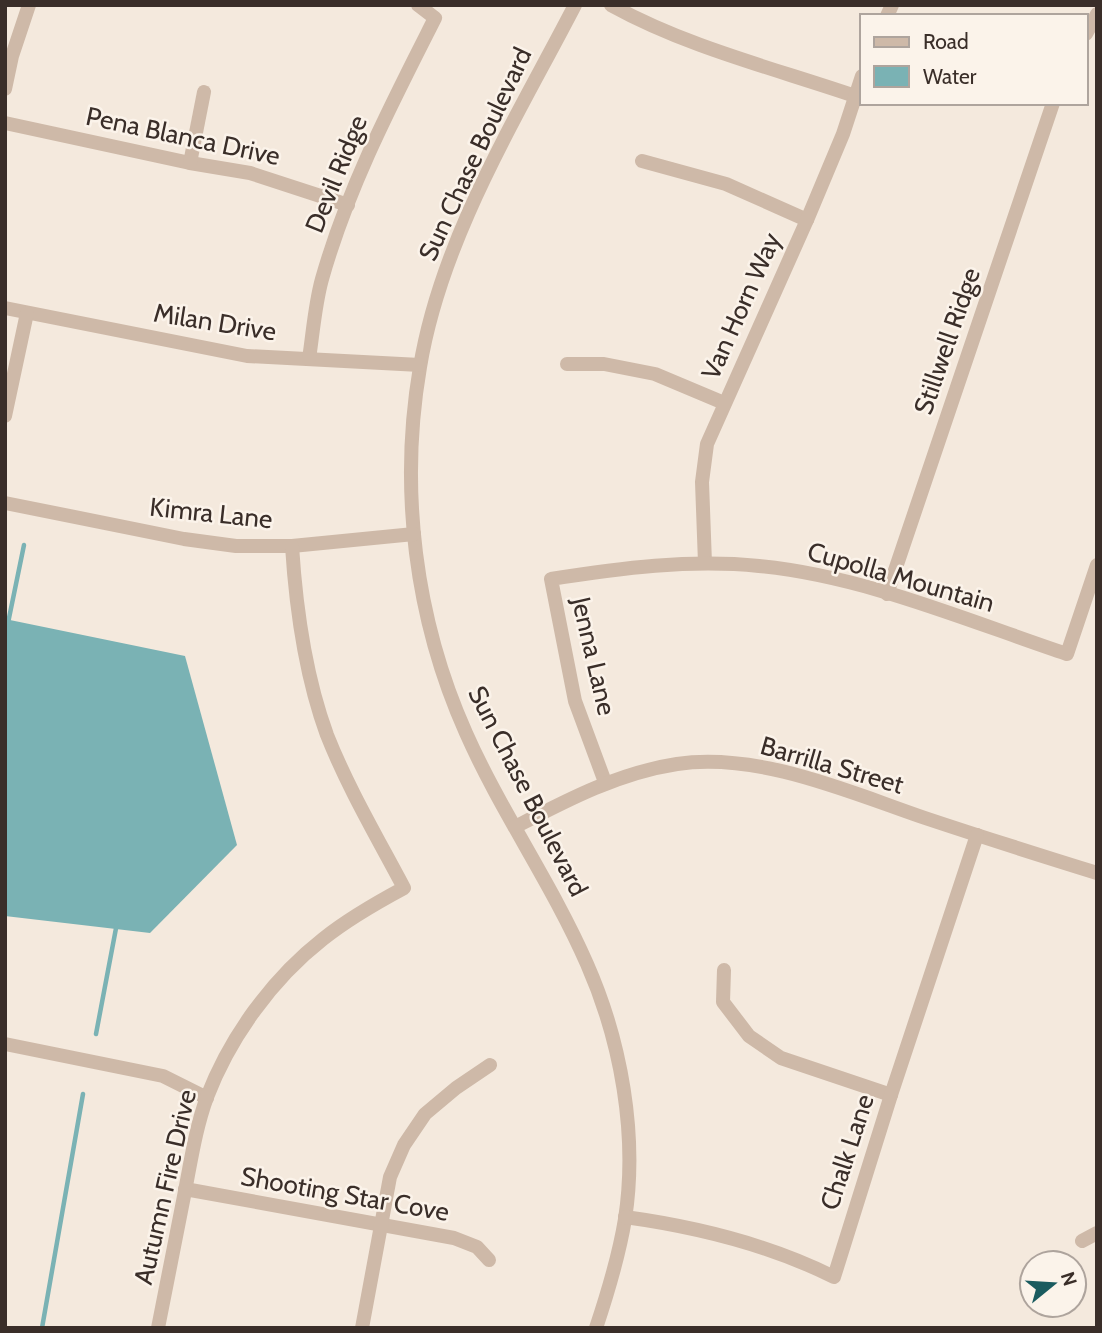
<svg xmlns="http://www.w3.org/2000/svg" width="1102" height="1333" font-family="Cabin,sans-serif">
  <style>
    .water { fill: #7ab2b4 }
    .lines { fill: none; stroke-linecap: round; stroke-linejoin: round }
    .stream { stroke: #7ab2b4; stroke-width: 4.5 }
    .minor { stroke: #ceb9a8; stroke-width: 14 }
    .labels { text-anchor: middle; stroke-width: 5; stroke-linejoin: round; paint-order: stroke }
    .street-label { font-size: 26px; fill: #3a2e29; stroke: #fbf3ea }
  </style>
  <rect width="100%" height="100%" fill="#f4e9dd"/>
  <!-- water -->
  <path class="water" d="M5,619L185,656L237,845L150,933L5,916Z"/>
  <g class="lines">
    <!-- stream -->
    <g class="stream">
      <path d="M8,623L24,545"/>
      <path d="M96,1034L117,923"/>
      <path d="M42,1328L83,1094"/>
    </g>
    <!-- minor -->
    <g class="minor">
      <path d="M575,5C516,119 441,239 420,367C399,489 415,619 466,733C501,812 552,884 587,964C621,1041 638,1135 625,1219C619,1256 608,1292 596,1328"/>
      <path d="M611,5C687,47 773,68 855,96"/>
      <path d="M887,16L892,5"/>
      <path d="M1086,34L1097,14"/>
      <path d="M5,89L12,56L29,5"/>
      <path d="M5,123L190,163L250,173L348,205"/>
      <path d="M642,161L726,184L807,220"/>
      <path d="M190,163L204,92"/>
      <path d="M5,308L247,356L420,365"/>
      <path d="M309,359C313,332 315,304 322,279C348,187 392,103 435,18L418,5"/>
      <path d="M567,364H604L655,374L724,403"/>
      <path d="M5,416L27,313"/>
      <path d="M5,503L184,539L236,546H292L414,534"/>
      <path d="M705,563L702,482L707,444L807,220L843,134L862,76"/>
      <path d="M887,594L1053,103"/>
      <path d="M605,782L575,701L551,579C620,568 690,559 759,566C864,576 968,621 1067,654L1097,565"/>
      <path d="M515,827C567,800 618,773 677,764C759,752 849,792 925,818C982,837 1039,855 1097,873"/>
      <path d="M724,970L723,1002L749,1036L781,1058L891,1095"/>
      <path d="M5,1044L163,1076L207,1098"/>
      <path d="M185,1189L454,1238L477,1247L489,1260"/>
      <path d="M625,1217C698,1227 768,1244 834,1277L891,1095L977,835"/>
      <path d="M1082,1241L1097,1233"/>
      <path d="M158,1328C167,1282 176,1237 185,1191C191,1160 196,1127 207,1097C230,1037 272,979 323,939C348,919 376,903 404,888C377,837 348,788 327,735C305,675 296,609 292,546"/>
      <path d="M362,1328L390,1177L404,1145L425,1114L456,1088L490,1065"/>
    </g>
  </g>
  <g class="labels">
    <!-- street labels -->
    <g class="street-label">
      <text transform="translate(183 136) rotate(12)" y="9">Pena Blanca Drive</text>
      <text transform="translate(475 154) rotate(-65)" y="9">Sun Chase Boulevard</text>
      <text transform="translate(336 174) rotate(-68)" y="9">Devil Ridge</text>
      <text transform="translate(741 306) rotate(-66)" y="9">Van Horn Way</text>
      <text transform="translate(215 322) rotate(9)" y="9">Milan Drive</text>
      <text transform="translate(947 341) rotate(-71)" y="9">Stillwell Ridge</text>
      <text transform="translate(211 513) rotate(6)" y="9">Kimra Lane</text>
      <text transform="translate(901 577) rotate(16)" y="9">Cupolla Mountain</text>
      <text transform="translate(594 656) rotate(77)" y="9">Jenna Lane</text>
      <text transform="translate(832 765) rotate(16)" y="9">Barrilla Street</text>
      <text transform="translate(528 791) rotate(63)" y="9">Sun Chase Boulevard</text>
      <text transform="translate(847 1152) rotate(-72)" y="9">Chalk Lane</text>
      <text transform="translate(165 1187) rotate(-77)" y="9">Autumn Fire Drive</text>
      <text transform="translate(345 1194) rotate(10)" y="9">Shooting Star Cove</text>
    </g>
  </g>
  <!-- border -->
  <rect width="1102" height="1333" fill="none" stroke="#3a2e29" stroke-width="14"/>
  <!-- legend -->
  <rect x="860" y="14" width="228" height="91" fill="#fbf3ea" stroke="#aea49d" stroke-width="2"/>
  <rect x="874" y="37" width="35" height="10" fill="#ceb9a8" stroke="#aea49d" stroke-width="2"/>
  <text x="923" y="49" font-size="21" fill="#3a2e29">Road</text>
  <rect x="874" y="66" width="35" height="21" fill="#7ab2b4" stroke="#aea49d" stroke-width="2"/>
  <text x="923" y="84" font-size="21" fill="#3a2e29">Water</text>
  <!-- north arrow -->
  <g transform="translate(1053 1284) rotate(72)"><circle r="33" fill="#fbf3ea" stroke="#aea49d" stroke-width="2"/>
  <path d="M0-5L12 26L0 18L-12 26Z" fill="#1a5b5f"/>
  <text y="-10" font-size="19" font-weight="bold" text-anchor="middle" fill="#3a2e29">N</text>
  </g>
</svg>
